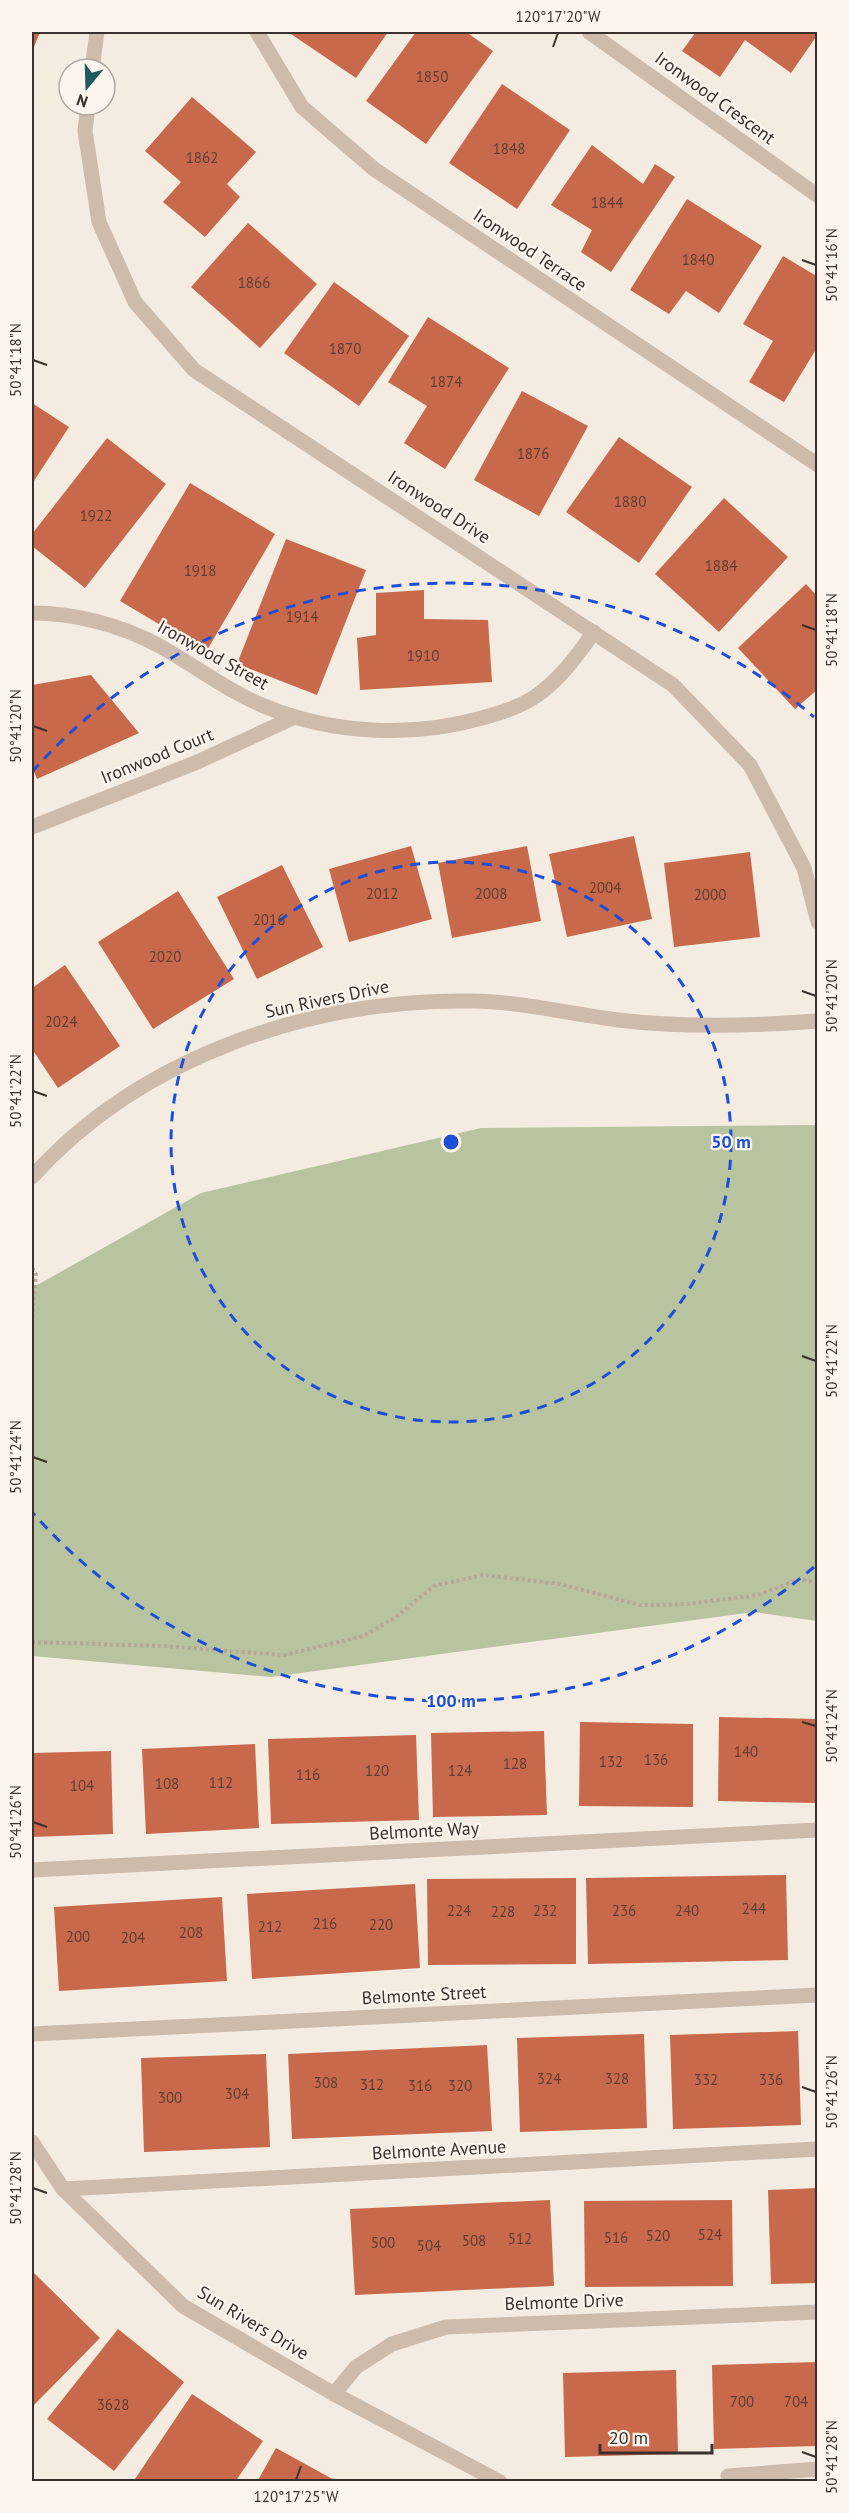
<svg xmlns="http://www.w3.org/2000/svg" width="849" height="2513" font-family="'PT Sans',sans-serif">
  <style>
    .green { fill: #b8c4a0 }
    .building { fill: #c8694b }
    .lines { fill: none; stroke-linecap: round; stroke-linejoin: round }
    .path { stroke: #b9a596; stroke-width: 4; stroke-dasharray: 3 3; stroke-linecap: butt }
    .minor { stroke: #cdbbac; stroke-width: 15 }
    .tertiary { stroke: #cdbbac; stroke-width: 15 }
    .ticks { fill: none; stroke: #3b302b; stroke-width: 2 }
    .ring { fill: none; stroke: #1d4ed8; stroke-width: 3; stroke-dasharray: 10 8 }
    .labels { text-anchor: middle; stroke-width: 4.5; stroke-linejoin: round; paint-order: stroke }
    .number-label { font-size: 15px; fill: #5e3e33 }
    .street-label { font-size: 18px; fill: #3b302b; stroke: #fbf5ee }
    .centre { fill: #1d4ed8; stroke: #fbf5ee; stroke-width: 3 }
    .ring-label { font-size: 18px; text-anchor: middle; font-weight: bold; fill: #1d4ed8; stroke: #fbf5ee; stroke-width: 4.5; stroke-linejoin: round; paint-order: stroke }
    .neatline { fill: none; stroke: #3b302b; stroke-width: 2 }
    .ticks-label { font-size: 15px; text-anchor: middle; fill: #3b302b }
  </style>
  <rect width="100%" height="100%" fill="#f4ebe1"/>
  <!-- green -->
  <path class="green" d="M817,1125V1621L754,1612L271,1677L32,1656V1288L201,1193L481,1128Z"/>
  <!-- building -->
  <g class="building">
    <path d="M32,32H40L32,52Z"/>
    <path d="M288,32H388L356,78Z"/>
    <path d="M416,32H466L493,51L426,144L366,101Z"/>
    <path d="M696,32H818V34L791,73L745,40L720,77L682,51Z"/>
    <path d="M502,84L570,130L517,209L449,163Z"/>
    <path d="M192,97L256,152L227,184L240,197L205,237L163,202L181,182L145,151Z"/>
    <path d="M592,145L643,184L655,164L675,177L611,272L581,252L592,230L551,205Z"/>
    <path d="M687,199L762,246L719,313L686,291L669,314L630,290Z"/>
    <path d="M248,223L317,284L260,348L191,287Z"/>
    <path d="M783,256L818,277V346L784,402L749,382L773,341L743,324Z"/>
    <path d="M334,282L409,336L359,406L284,353Z"/>
    <path d="M428,317L509,368L445,469L404,443L427,406L388,382Z"/>
    <path d="M522,391L588,426L539,516L474,480Z"/>
    <path d="M32,403L69,427L32,484Z"/>
    <path d="M619,437L692,487L639,563L566,512Z"/>
    <path d="M107,438L166,484L85,588L32,546V534Z"/>
    <path d="M190,483L275,534L206,652L120,601Z"/>
    <path d="M724,498L788,557L719,632L655,574Z"/>
    <path d="M286,539L366,570L317,695L237,664Z"/>
    <path d="M806,584L818,597V689L795,709L738,648Z"/>
    <path d="M424,590V619L488,620L492,682L360,690L357,638L376,635V593Z"/>
    <path d="M91,675L139,733L37,779L32,767V685Z"/>
    <path d="M634,836L652,919L567,937L549,854Z"/>
    <path d="M411,846L432,919L349,942L329,869Z"/>
    <path d="M527,846L541,921L452,938L438,863Z"/>
    <path d="M750,852L760,937L674,947L664,863Z"/>
    <path d="M282,865L323,947L257,979L217,897Z"/>
    <path d="M178,891L234,979L153,1029L98,942Z"/>
    <path d="M65,965L120,1046L58,1088L32,1049V988Z"/>
    <path d="M719,1717L818,1719V1803L718,1801Z"/>
    <path d="M580,1722L693,1724V1807L579,1806Z"/>
    <path d="M544,1731L547,1815L433,1817L431,1733Z"/>
    <path d="M416,1735L419,1820L271,1824L268,1739Z"/>
    <path d="M255,1744L259,1828L146,1834L142,1749Z"/>
    <path d="M111,1751L113,1834L32,1837V1753Z"/>
    <path d="M786,1875L788,1960L588,1964L586,1878Z"/>
    <path d="M576,1878V1964L428,1965L427,1879Z"/>
    <path d="M415,1884L420,1968L252,1979L247,1894Z"/>
    <path d="M222,1897L227,1981L59,1991L54,1907Z"/>
    <path d="M798,2031L801,2125L673,2129L670,2035Z"/>
    <path d="M644,2034L647,2128L520,2132L517,2038Z"/>
    <path d="M487,2045L492,2131L292,2139L288,2054Z"/>
    <path d="M266,2054L270,2147L144,2152L141,2058Z"/>
    <path d="M818,2188V2283L771,2284L768,2190Z"/>
    <path d="M550,2200L554,2286L355,2295L350,2209Z"/>
    <path d="M732,2200L733,2286L585,2287L584,2201Z"/>
    <path d="M32,2271L100,2338L32,2407Z"/>
    <path d="M118,2329L184,2382L114,2471L47,2419Z"/>
    <path d="M818,2362V2446L714,2449L712,2365Z"/>
    <path d="M676,2370L678,2454L565,2457L563,2373Z"/>
    <path d="M192,2394L263,2441L235,2482H133Z"/>
    <path d="M276,2448L338,2482H257Z"/>
  </g>
  <g class="lines">
    <!-- path -->
    <g class="path">
      <path d="M32,1268L36,1274L32,1322"/>
      <path d="M32,1642L163,1646L284,1655L364,1636L397,1616L434,1586L483,1575L560,1584L640,1605L687,1604L758,1595L800,1579L818,1583"/>
    </g>
    <!-- minor -->
    <g class="minor">
      <path d="M257,32L302,107L374,169L818,465"/>
      <path d="M589,32L818,196"/>
      <path d="M92,69L97,32"/>
      <path d="M88,105L85,131L99,222L135,302L194,370L673,685L750,765L804,868L818,922"/>
      <path d="M32,613C75,613 120,625 158,645C194,665 226,690 264,706C332,734 411,738 482,718C500,713 517,708 533,698C558,682 577,656 594,632"/>
      <path d="M32,827L195,763L295,717"/>
      <path d="M32,1870L818,1830"/>
      <path d="M32,2034L818,1995"/>
      <path d="M63,2189L818,2149"/>
      <path d="M334,2394L356,2367L392,2344L446,2327L818,2312"/>
      <path d="M728,2476L818,2469"/>
    </g>
    <!-- tertiary -->
    <g class="tertiary">
      <path d="M32,1177C141,1056 313,998 474,1001C523,1002 570,1014 618,1020C685,1028 751,1026 818,1021"/>
      <path d="M32,2142L63,2189L183,2306L334,2394L500,2482"/>
    </g>
  </g>
  <!-- ticks -->
  <path class="ticks" d="M553,47L558,33M802,260L816,265M33,360L47,365M802,625L816,630M33,726L47,731M802,991L816,996M33,1091L47,1096M802,1356L816,1361M33,1457L47,1462M802,1722L816,1726M33,1822L47,1827M802,2087L816,2092M33,2188L47,2193M802,2452L816,2457M296,2480L301,2466"/>
  <!-- distance rings -->
  <g class="ring">
    <circle cx="451" cy="1142" r="280"/>
    <path d="M814 1567A559 559 0 0 1 32 1512M32 772A559 559 0 0 1 814 717"/>
  </g>
  <g class="labels">
    <!-- number labels -->
    <g class="number-label">
      <text x="432" y="82">1850</text>
      <text x="509" y="154">1848</text>
      <text x="202" y="163">1862</text>
      <text x="607" y="208">1844</text>
      <text x="698" y="265">1840</text>
      <text x="254" y="288">1866</text>
      <text x="345" y="354">1870</text>
      <text x="446" y="387">1874</text>
      <text x="533" y="459">1876</text>
      <text x="630" y="507">1880</text>
      <text x="96" y="521">1922</text>
      <text x="721" y="571">1884</text>
      <text x="200" y="576">1918</text>
      <text x="302" y="622">1914</text>
      <text x="423" y="661">1910</text>
      <text x="605" y="893">2004</text>
      <text x="382" y="899">2012</text>
      <text x="491" y="899">2008</text>
      <text x="710" y="900">2000</text>
      <text x="269" y="925">2016</text>
      <text x="165" y="962">2020</text>
      <text x="61" y="1027">2024</text>
      <text x="746" y="1757">140</text>
      <text x="656" y="1765">136</text>
      <text x="611" y="1767">132</text>
      <text x="515" y="1769">128</text>
      <text x="377" y="1776">120</text>
      <text x="460" y="1776">124</text>
      <text x="308" y="1780">116</text>
      <text x="221" y="1788">112</text>
      <text x="167" y="1789">108</text>
      <text x="82" y="1791">104</text>
      <text x="754" y="1914">244</text>
      <text x="459" y="1916">224</text>
      <text x="545" y="1916">232</text>
      <text x="624" y="1916">236</text>
      <text x="687" y="1916">240</text>
      <text x="503" y="1917">228</text>
      <text x="325" y="1929">216</text>
      <text x="381" y="1930">220</text>
      <text x="270" y="1932">212</text>
      <text x="191" y="1938">208</text>
      <text x="78" y="1942">200</text>
      <text x="133" y="1943">204</text>
      <text x="549" y="2084">324</text>
      <text x="617" y="2084">328</text>
      <text x="706" y="2085">332</text>
      <text x="771" y="2085">336</text>
      <text x="326" y="2088">308</text>
      <text x="372" y="2090">312</text>
      <text x="420" y="2091">316</text>
      <text x="460" y="2091">320</text>
      <text x="237" y="2099">304</text>
      <text x="170" y="2103">300</text>
      <text x="710" y="2240">524</text>
      <text x="658" y="2241">520</text>
      <text x="616" y="2243">516</text>
      <text x="520" y="2244">512</text>
      <text x="474" y="2246">508</text>
      <text x="383" y="2248">500</text>
      <text x="429" y="2251">504</text>
      <text x="742" y="2407">700</text>
      <text x="796" y="2407">704</text>
      <text x="113" y="2410">3628</text>
    </g>
    <!-- street labels -->
    <g class="street-label">
      <text transform="translate(715 98) rotate(36)" y="6">Ironwood Crescent</text>
      <text transform="translate(530 250) rotate(34)" y="6">Ironwood Terrace</text>
      <text transform="translate(439 507) rotate(33)" y="6">Ironwood Drive</text>
      <text transform="translate(213 655) rotate(29)" y="6">Ironwood Street</text>
      <text transform="translate(157 756) rotate(-22)" y="6">Ironwood Court</text>
      <text transform="translate(327 999) rotate(-12)" y="6">Sun Rivers Drive</text>
      <text transform="translate(424 1831) rotate(-3)" y="6">Belmonte Way</text>
      <text transform="translate(424 1995) rotate(-3)" y="6">Belmonte Street</text>
      <text transform="translate(439 2150) rotate(-3)" y="6">Belmonte Avenue</text>
      <text transform="translate(564 2302) rotate(-2)" y="6">Belmonte Drive</text>
      <text transform="translate(253 2323) rotate(31)" y="6">Sun Rivers Drive</text>
    </g>
  </g>
  <circle cx="451" cy="1142" r="9" class="centre"/>
  <g class="ring-label">
    <text x="731" y="1148">50 m</text>
    <text x="451" y="1707">100 m</text>
  </g>
  <!-- border -->
  <rect width="849" height="2513" fill="none" stroke="#fbf5ee" stroke-width="66"/>
  <!-- north arrow -->
  <g transform="translate(87 87) rotate(199)"><circle r="28" fill="#fbf5ee" stroke="#aea6a0" stroke-width="1.5"/>
  <path d="M0-4.5L10 22L0 15L-10 22Z" fill="#1f5a5e"/>
  <text y="-9" font-size="16" font-weight="bold" text-anchor="middle" fill="#3b302b">N</text>
  </g>
  <!-- scale -->
  <path d="M600 2444v9h112v-9" fill="none" stroke="#3b302b" stroke-width="3"/>
  <text x="609" y="2444" font-size="18" fill="#3b302b" stroke="#fbf5ee" stroke-width="4.5" paint-order="stroke">20 m</text>
  <rect x="33" y="33" width="783" height="2447" class="neatline"/>
  <g class="ticks-label">
    <text x="558" y="22">120°17'20"W</text>
    <text transform="translate(832 265) rotate(-90)" y="5">50°41'16"N</text>
    <text transform="translate(16 360) rotate(-90)" y="5">50°41'18"N</text>
    <text transform="translate(832 630) rotate(-90)" y="5">50°41'18"N</text>
    <text transform="translate(16 726) rotate(-90)" y="5">50°41'20"N</text>
    <text transform="translate(832 996) rotate(-90)" y="5">50°41'20"N</text>
    <text transform="translate(16 1091) rotate(-90)" y="5">50°41'22"N</text>
    <text transform="translate(832 1361) rotate(-90)" y="5">50°41'22"N</text>
    <text transform="translate(16 1457) rotate(-90)" y="5">50°41'24"N</text>
    <text transform="translate(832 1726) rotate(-90)" y="5">50°41'24"N</text>
    <text transform="translate(16 1822) rotate(-90)" y="5">50°41'26"N</text>
    <text transform="translate(832 2092) rotate(-90)" y="5">50°41'26"N</text>
    <text transform="translate(16 2188) rotate(-90)" y="5">50°41'28"N</text>
    <text transform="translate(832 2457) rotate(-90)" y="5">50°41'28"N</text>
    <text x="296" y="2502">120°17'25"W</text>
  </g>
</svg>
